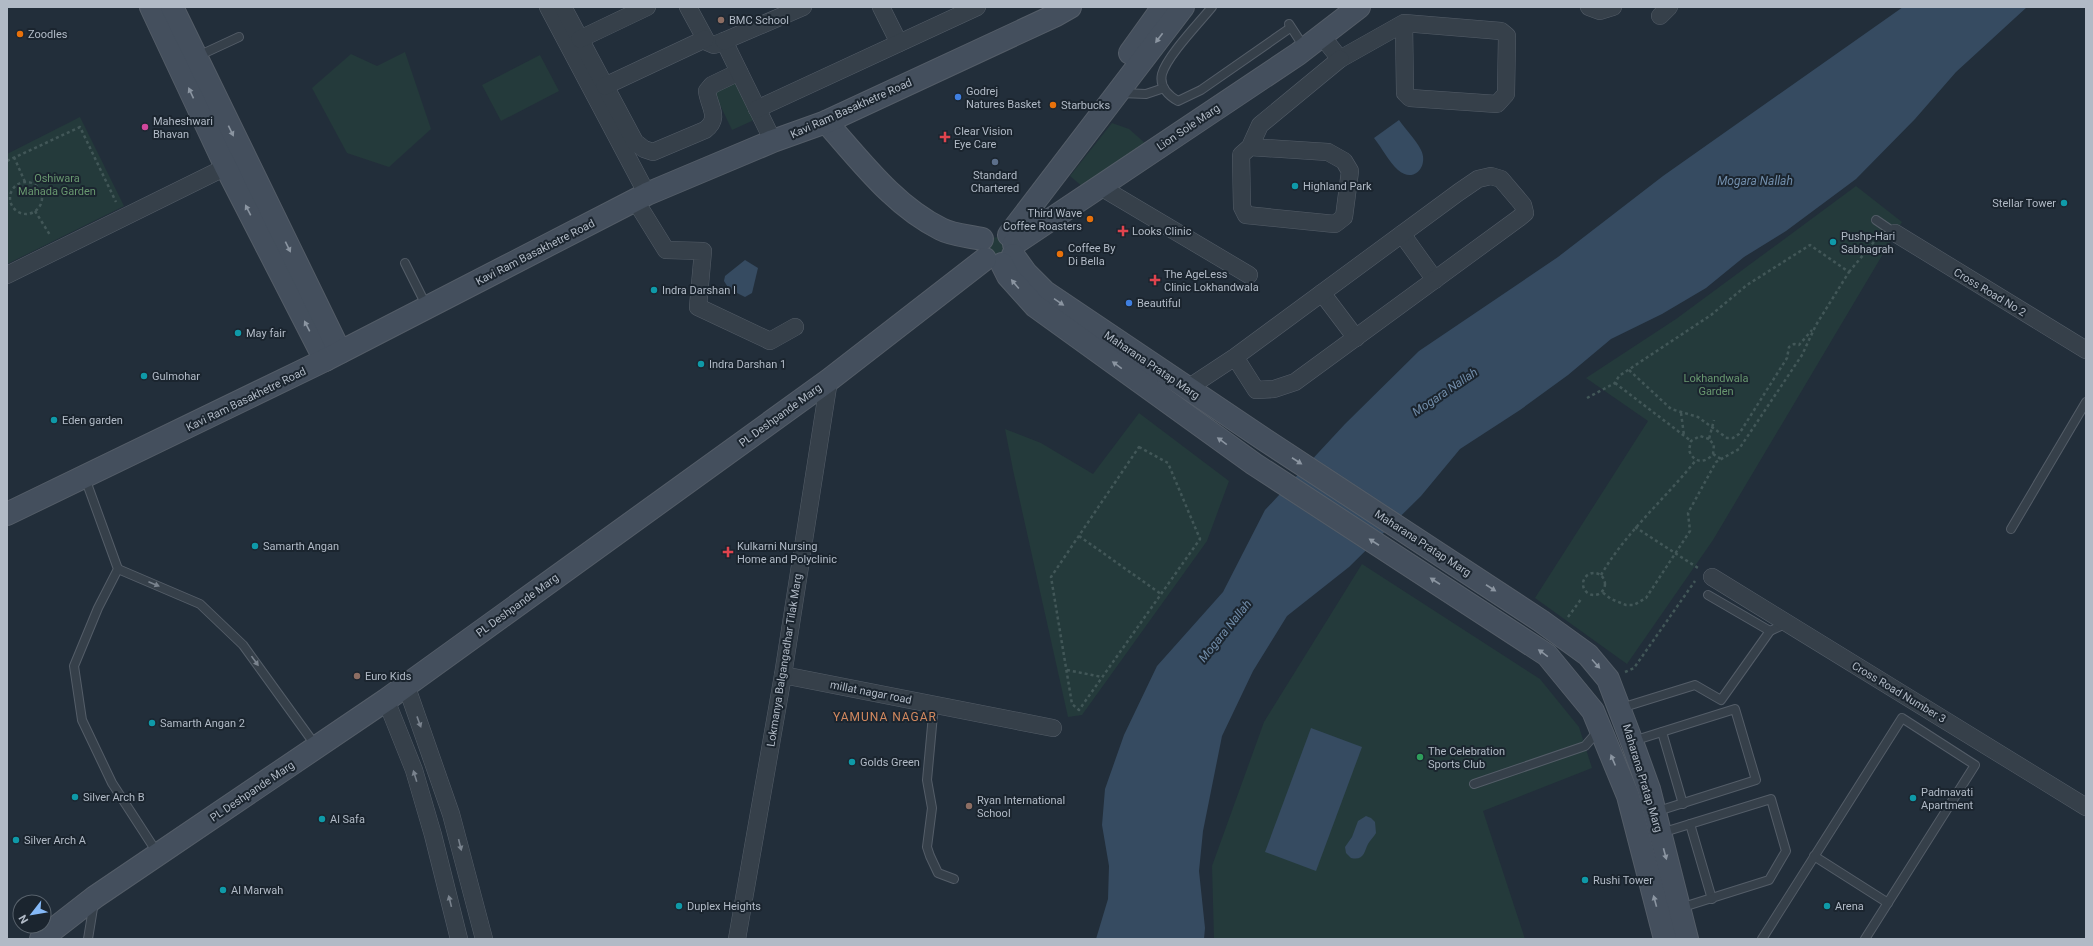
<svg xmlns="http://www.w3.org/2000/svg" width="2093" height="946" font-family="Roboto,sans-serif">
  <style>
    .green { fill: #243a3b }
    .water { fill: #364b61 }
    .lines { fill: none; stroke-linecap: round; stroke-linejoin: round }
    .lane-casing { stroke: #545d68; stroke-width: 10 }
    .street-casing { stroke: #545d68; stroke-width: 18 }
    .secondary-casing { stroke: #545d68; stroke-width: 24 }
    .path { stroke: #425758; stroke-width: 2.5; stroke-dasharray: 3 3; stroke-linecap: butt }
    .lane { stroke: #36404a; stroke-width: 8 }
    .street { stroke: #36404a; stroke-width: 17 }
    .secondary { stroke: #444f5d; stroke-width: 22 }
    .oneway { fill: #8b95a1 }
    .oneway2 { fill: #7a838e }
    .education-dot { fill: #8d6e63; stroke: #1b252f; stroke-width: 1.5 }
    .food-dot { fill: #e8710a; stroke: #1b252f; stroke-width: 1.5 }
    .shop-dot { fill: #3f7fe0; stroke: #1b252f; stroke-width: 1.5 }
    .hotel-dot { fill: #d1479c; stroke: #1b252f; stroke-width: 1.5 }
    .health-dot { fill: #e0444e; stroke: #1b252f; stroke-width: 1.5 }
    .service-dot { fill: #5c6f8a; stroke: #1b252f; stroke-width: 1.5 }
    .culture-dot { fill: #0f9aa8; stroke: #1b252f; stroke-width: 1.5 }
    .leisure-dot { fill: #2e9e5b; stroke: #1b252f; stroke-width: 1.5 }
    .labels { text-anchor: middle; stroke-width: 4; stroke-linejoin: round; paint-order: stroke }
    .poi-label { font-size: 11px; fill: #b1bac6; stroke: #1b252f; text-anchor: start }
    .street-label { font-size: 11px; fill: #b1bac6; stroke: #1b252f }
    .park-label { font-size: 11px; fill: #68976f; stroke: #1b252f }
    .water-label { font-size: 12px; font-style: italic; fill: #718daa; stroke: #1b252f }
    .neighbourhood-label { font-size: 12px; letter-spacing: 1px; fill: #d3895f; stroke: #1b252f }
  </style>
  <rect width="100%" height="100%" fill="#222e3a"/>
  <!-- green -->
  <g class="green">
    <path d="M405,52L431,129L389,167L347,153L312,88L351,54L377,66Z"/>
    <path d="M540,55L559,91L501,121L482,85Z"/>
    <path d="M734,80L754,120L732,130L713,90Z"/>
    <path d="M80,117L124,206L7,264V154Z"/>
    <path d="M1112,123L1129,129L1146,144L1083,187L1070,176Z"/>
    <path d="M1856,186L1902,222L1713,540L1627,664L1535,598L1648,421L1586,378L1676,319Z"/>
    <path d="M997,237H1000L1008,250L996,257L989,252L988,247L992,238Z"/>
    <path d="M1139,413L1229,481L1207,541L1082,715L1068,717L1013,470L1005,429L1041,443L1093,474Z"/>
    <path d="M1362,564L1540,679L1579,727L1592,768L1483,811L1525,939H1214L1212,866L1264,722Z"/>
  </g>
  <!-- water -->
  <g class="water">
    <path d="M1903,7H2027L1956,72L1915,119L1856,179L1786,231L1744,257L1706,288L1662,314L1611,339L1568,375L1520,410L1460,449L1421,496L1349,567L1287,616L1253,671L1222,736L1203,831L1199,871L1205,928L1204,939H1096L1108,899L1109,866L1102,825L1105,789L1124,735L1157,666L1223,592L1265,510L1345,424L1419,351L1558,257L1663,176Z"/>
    <path d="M1399,120C1406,130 1416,140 1421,150C1429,166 1414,184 1398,170C1389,162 1382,148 1374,138Z"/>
    <path d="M745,260L758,268L752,293L745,297L729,289L724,281L725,276Z"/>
    <path d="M1311,728L1362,747L1316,871L1265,852Z"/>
    <path d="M1366,816L1371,818L1375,822L1376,833C1374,837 1370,840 1368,844C1364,852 1364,861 1351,858L1346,853L1345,847L1352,837L1358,821Z"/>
  </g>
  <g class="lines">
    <defs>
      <g id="lane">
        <path d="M1212,7C1199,23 1167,56 1162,74C1159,87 1169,96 1178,101L1201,90L1290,28"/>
        <path d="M1289,24L1304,47"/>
        <path d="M198,56L239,37"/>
        <path d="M1121,93L1146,94L1164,88"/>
        <path d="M1876,220L1895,233"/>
        <path d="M405,263L427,307"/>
        <path d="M85,478L118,569L98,608L74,666L82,720L112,783L158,854"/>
        <path d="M2011,529L2086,402"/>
        <path d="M118,569L200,604L243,645L316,746"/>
        <path d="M1708,595L1770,631L1787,623"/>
        <path d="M934,704L927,780L932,808L927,847L930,856L938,873L954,879"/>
        <path d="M1621,708L1695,685L1721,700L1770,631"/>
        <path d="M1662,732L1683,804"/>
        <path d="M1633,741L1735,709L1756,780L1655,812"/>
        <path d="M1474,784L1585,746L1599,730"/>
        <path d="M1690,824L1712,899"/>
        <path d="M1661,833L1771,799L1786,851L1769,880L1680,908"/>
        <path d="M1814,856L1888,903"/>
        <path d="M88,939L94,902"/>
        <path d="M1762,939L1902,718L1975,765L1865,939"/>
      </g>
      <g id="street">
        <path d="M548,7L647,194"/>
        <path d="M563,7L635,142L644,149L653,152L705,130C721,118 709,107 707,91L712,85L739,72"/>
        <path d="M688,7L707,42L714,45L724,41L773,141"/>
        <path d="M881,7L899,43"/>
        <path d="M1589,7L1600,11L1613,7"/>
        <path d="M1660,16L1669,7"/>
        <path d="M1321,35L1340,59L1404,23L1501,31L1507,36L1506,94L1497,104L1410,98L1405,93L1404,23"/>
        <path d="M580,39L647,7"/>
        <path d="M724,41L803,7"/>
        <path d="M605,86L705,39"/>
        <path d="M757,109L977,7"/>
        <path d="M1250,147L1328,152L1344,161L1350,171L1344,217L1335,224L1246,215L1242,207L1241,155L1250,147L1260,125L1340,59"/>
        <path d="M1099,186L1249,275"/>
        <path d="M635,200L666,250L703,251L698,307L770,341L795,327"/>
        <path d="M1895,233L2086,350"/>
        <path d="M1402,234L1435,280"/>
        <path d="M7,275L236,162"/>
        <path d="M1322,293L1356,338"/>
        <path d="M1188,388L1235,357L1459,192L1478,179L1491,176L1501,179L1523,205L1525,213L1519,218L1295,382L1274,389L1256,390L1235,357"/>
        <path d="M1712,577L2086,807"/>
        <path d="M783,675L1053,728"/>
        <path d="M406,685L451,814L484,939"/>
        <path d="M386,700L414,770L433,835L459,939"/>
        <path d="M737,939L783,675L829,380"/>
      </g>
      <g id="secondary">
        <path d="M151,7L226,167L325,360"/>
        <path d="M172,7L340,352"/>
        <path d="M1130,53L1163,7"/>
        <path d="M826,122C860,160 894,206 941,229C952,235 969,236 982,239"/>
        <path d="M1009,235L1183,7"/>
        <path d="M1014,244L1298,54L1359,7"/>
        <path d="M1013,255L1026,273L1045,292L1265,440L1541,621L1588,655L1608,679L1632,742L1649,789L1687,939"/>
        <path d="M1002,264L1008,276L1035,306L1254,464L1547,655L1593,711L1628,796L1665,939"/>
        <path d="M7,514L325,360L647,194L773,141L826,122L1056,15L1070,7"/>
        <path d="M41,939L95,897L386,700L829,380L985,259"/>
      </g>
    </defs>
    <!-- lane casing -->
    <use href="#lane" class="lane-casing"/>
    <!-- street casing -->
    <use href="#street" class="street-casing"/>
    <!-- secondary casing -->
    <use href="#secondary" class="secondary-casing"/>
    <!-- path -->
    <g class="path">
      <path d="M14,157L25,182"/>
      <path d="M7,161L80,127L116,202"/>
      <circle cx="26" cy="198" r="16"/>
      <path d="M35,211L50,235"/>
      <path d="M1849,272L1878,237"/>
      <path d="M1629,370L1671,409L1698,417L1727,438H1733L1739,434L1787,358L1789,347L1794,344L1799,345L1812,330"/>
      <path d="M1615,383L1691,441"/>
      <path d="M1587,398L1615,383L1619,376L1711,315L1747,285L1810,245L1849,272L1816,325L1802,355L1739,449L1716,462L1688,513L1690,531L1646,598L1634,605H1626L1611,599L1602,592"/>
      <path d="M1681,413L1684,435"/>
      <path d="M1709,439L1700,436L1691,441L1689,450C1693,463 1705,464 1713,454L1714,445L1709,439L1714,420"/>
      <path d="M1139,447L1168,463L1200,539L1079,710L1072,704L1051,577Z"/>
      <path d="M1713,454L1721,459"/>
      <path d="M1635,527L1698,568"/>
      <path d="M1079,536L1161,594"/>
      <circle cx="1594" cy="584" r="11"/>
      <path d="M1601,575C1626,532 1665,499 1696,460"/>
      <path d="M1568,617L1582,598"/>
      <path d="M1067,670L1102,677"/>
      <path d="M1625,672L1634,668L1695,581"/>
    </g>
    <!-- lane -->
    <use href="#lane" class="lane"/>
    <!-- street -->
    <use href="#street" class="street"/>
    <!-- secondary -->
    <use href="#secondary" class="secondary"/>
  </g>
  <!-- one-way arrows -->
  <defs><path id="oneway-solid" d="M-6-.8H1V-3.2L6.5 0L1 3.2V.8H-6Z"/></defs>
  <g class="oneway">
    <use href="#oneway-solid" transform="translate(1159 38) rotate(127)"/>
    <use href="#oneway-solid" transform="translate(191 93) rotate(-115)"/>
    <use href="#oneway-solid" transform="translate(231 131) rotate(64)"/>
    <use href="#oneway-solid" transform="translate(248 210) rotate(-117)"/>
    <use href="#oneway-solid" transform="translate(288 247) rotate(64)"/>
    <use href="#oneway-solid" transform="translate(1015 284) rotate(-130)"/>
    <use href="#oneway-solid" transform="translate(1059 302) rotate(34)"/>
    <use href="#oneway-solid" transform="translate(307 326) rotate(-117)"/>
    <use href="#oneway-solid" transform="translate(1117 365) rotate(-144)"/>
    <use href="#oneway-solid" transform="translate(1222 441) rotate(-144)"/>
    <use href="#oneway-solid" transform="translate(1297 461) rotate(33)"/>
    <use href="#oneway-solid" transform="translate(1374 542) rotate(-147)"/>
    <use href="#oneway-solid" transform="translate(1435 581) rotate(-147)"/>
    <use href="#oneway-solid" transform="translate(1491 588) rotate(33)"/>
    <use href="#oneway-solid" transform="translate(1543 653) rotate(-144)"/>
    <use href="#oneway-solid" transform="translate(1596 664) rotate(48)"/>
    <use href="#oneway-solid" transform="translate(1613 760) rotate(-113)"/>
    <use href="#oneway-solid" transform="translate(1665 854) rotate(75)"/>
    <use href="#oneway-solid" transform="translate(1655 901) rotate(-105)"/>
  </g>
  <g class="oneway2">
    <use href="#oneway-solid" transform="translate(154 584) rotate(23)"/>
    <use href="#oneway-solid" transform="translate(255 661) rotate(54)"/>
    <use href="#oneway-solid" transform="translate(419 722) rotate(70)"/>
    <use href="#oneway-solid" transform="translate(415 776) rotate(-107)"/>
    <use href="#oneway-solid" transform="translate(460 845) rotate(76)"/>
    <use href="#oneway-solid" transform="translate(450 901) rotate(-104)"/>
  </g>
  <!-- markers -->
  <g class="education-dot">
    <circle cx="721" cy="20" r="4"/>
    <circle cx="357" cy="676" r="4"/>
    <circle cx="969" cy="806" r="4"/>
  </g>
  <g class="food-dot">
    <circle cx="20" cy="34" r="4"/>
    <circle cx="1053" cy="105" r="4"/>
    <circle cx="1090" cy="219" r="4"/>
    <circle cx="1060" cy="254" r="4"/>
  </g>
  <g class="shop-dot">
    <circle cx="958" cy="97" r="4"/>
    <circle cx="1129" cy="303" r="4"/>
  </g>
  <circle class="hotel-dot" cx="145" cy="127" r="4"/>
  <g class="health-dot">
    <path d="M943 131h4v4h4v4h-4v4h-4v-4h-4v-4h4z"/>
    <path d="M1121 225h4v4h4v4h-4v4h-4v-4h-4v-4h4z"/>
    <path d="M1153 274h4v4h4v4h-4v4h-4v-4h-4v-4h4z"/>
    <path d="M726 546h4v4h4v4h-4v4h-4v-4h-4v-4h4z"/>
  </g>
  <circle class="service-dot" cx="995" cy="162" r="4"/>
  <g class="culture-dot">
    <circle cx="1295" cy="186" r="4"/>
    <circle cx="2064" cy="203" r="4"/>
    <circle cx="1833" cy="242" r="4"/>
    <circle cx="654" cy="290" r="4"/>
    <circle cx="238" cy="333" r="4"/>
    <circle cx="701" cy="364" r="4"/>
    <circle cx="144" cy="376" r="4"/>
    <circle cx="54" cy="420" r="4"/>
    <circle cx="255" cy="546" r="4"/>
    <circle cx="152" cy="723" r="4"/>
    <circle cx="852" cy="762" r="4"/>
    <circle cx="75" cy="797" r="4"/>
    <circle cx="1913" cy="798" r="4"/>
    <circle cx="322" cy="819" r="4"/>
    <circle cx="16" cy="840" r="4"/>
    <circle cx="1585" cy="880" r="4"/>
    <circle cx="223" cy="890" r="4"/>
    <circle cx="679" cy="906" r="4"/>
    <circle cx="1827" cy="906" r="4"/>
  </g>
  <circle class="leisure-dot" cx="1420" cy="757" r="4"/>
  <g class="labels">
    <!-- poi labels -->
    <g class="poi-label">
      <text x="729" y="24">BMC School</text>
      <text x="28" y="38">Zoodles</text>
      <text x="966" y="95">Godrej<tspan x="966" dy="13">Natures Basket</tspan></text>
      <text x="1061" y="109">Starbucks</text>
      <text x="153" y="125">Maheshwari<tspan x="153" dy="13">Bhavan</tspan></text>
      <text x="954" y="135">Clear Vision<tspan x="954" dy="13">Eye Care</tspan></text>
      <text x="995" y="179" text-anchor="middle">Standard<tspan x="995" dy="13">Chartered</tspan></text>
      <text x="1303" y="190">Highland Park</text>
      <text x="2056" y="207" text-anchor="end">Stellar Tower</text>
      <text x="1082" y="217" text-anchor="end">Third Wave<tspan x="1082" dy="13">Coffee Roasters</tspan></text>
      <text x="1132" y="235">Looks Clinic</text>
      <text x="1841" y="240">Pushp-Hari<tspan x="1841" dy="13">Sabhagrah</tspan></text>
      <text x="1068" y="252">Coffee By<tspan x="1068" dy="13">Di Bella</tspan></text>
      <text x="1164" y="278">The AgeLess<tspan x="1164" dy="13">Clinic Lokhandwala</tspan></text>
      <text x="662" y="294">Indra Darshan I</text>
      <text x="1137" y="307">Beautiful</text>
      <text x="246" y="337">May fair</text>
      <text x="709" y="368">Indra Darshan 1</text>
      <text x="152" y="380">Gulmohar</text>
      <text x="62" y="424">Eden garden</text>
      <text x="263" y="550">Samarth Angan</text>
      <text x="737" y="550">Kulkarni Nursing<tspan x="737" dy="13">Home and Polyclinic</tspan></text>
      <text x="365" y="680">Euro Kids</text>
      <text x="160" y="727">Samarth Angan 2</text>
      <text x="1428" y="755">The Celebration<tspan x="1428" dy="13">Sports Club</tspan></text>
      <text x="860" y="766">Golds Green</text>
      <text x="1921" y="796">Padmavati<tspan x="1921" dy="13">Apartment</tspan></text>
      <text x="83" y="801">Silver Arch B</text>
      <text x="977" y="804">Ryan International<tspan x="977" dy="13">School</tspan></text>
      <text x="330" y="823">Al Safa</text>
      <text x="24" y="844">Silver Arch A</text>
      <text x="1593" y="884">Rushi Tower</text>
      <text x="231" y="894">Al Marwah</text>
      <text x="687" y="910">Duplex Heights</text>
      <text x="1835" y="910">Arena</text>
    </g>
    <!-- street labels -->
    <g class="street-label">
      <text transform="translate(851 108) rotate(-24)" y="4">Kavi Ram Basakhetre Road</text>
      <text transform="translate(1188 127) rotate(-34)" y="4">Lion Sole Marg</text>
      <text transform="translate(535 252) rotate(-27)" y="4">Kavi Ram Basakhetre Road</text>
      <text transform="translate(1990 292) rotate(31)" y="4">Cross Road No 2</text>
      <text transform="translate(1152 365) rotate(34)" y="4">Maharana Pratap Marg</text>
      <text transform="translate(246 399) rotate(-26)" y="4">Kavi Ram Basakhetre Road</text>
      <text transform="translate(780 415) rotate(-36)" y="4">PL Deshpande Marg</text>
      <text transform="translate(1423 543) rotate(33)" y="4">Maharana Pratap Marg</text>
      <text transform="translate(517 605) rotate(-36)" y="4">PL Deshpande Marg</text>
      <text transform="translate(784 660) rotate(-81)" y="4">Lokmanya Balgangadhar Tilak Marg</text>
      <text transform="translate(871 692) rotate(11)" y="4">millat nagar road</text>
      <text transform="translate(1899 692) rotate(31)" y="4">Cross Road Number 3</text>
      <text transform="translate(1643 778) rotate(73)" y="4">Maharana Pratap Marg</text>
      <text transform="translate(252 791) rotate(-34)" y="4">PL Deshpande Marg</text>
    </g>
    <!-- park labels -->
    <g class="park-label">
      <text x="57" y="182">Oshiwara<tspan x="57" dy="13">Mahada Garden</tspan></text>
      <text x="1716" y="382">Lokhandwala<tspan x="1716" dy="13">Garden</tspan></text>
    </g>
    <!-- water labels -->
    <g class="water-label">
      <text x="1755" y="185">Mogara Nallah</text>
      <text transform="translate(1445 392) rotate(-34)" y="4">Mogara Nallah</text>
      <text transform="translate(1225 631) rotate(-51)" y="4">Mogara Nallah</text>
    </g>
    <!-- neighbourhood labels -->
    <g class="neighbourhood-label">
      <text x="885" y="721">YAMUNA NAGAR</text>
    </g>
  </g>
  <!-- border -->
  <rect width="2093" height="946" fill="none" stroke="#b1bac6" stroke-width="16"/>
  <!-- north arrow -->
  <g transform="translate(32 914) rotate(239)"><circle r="19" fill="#1b252f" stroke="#57616b"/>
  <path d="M0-3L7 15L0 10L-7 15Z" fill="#85b9f7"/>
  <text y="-6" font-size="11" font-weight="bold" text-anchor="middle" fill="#b1bac6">N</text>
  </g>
</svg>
